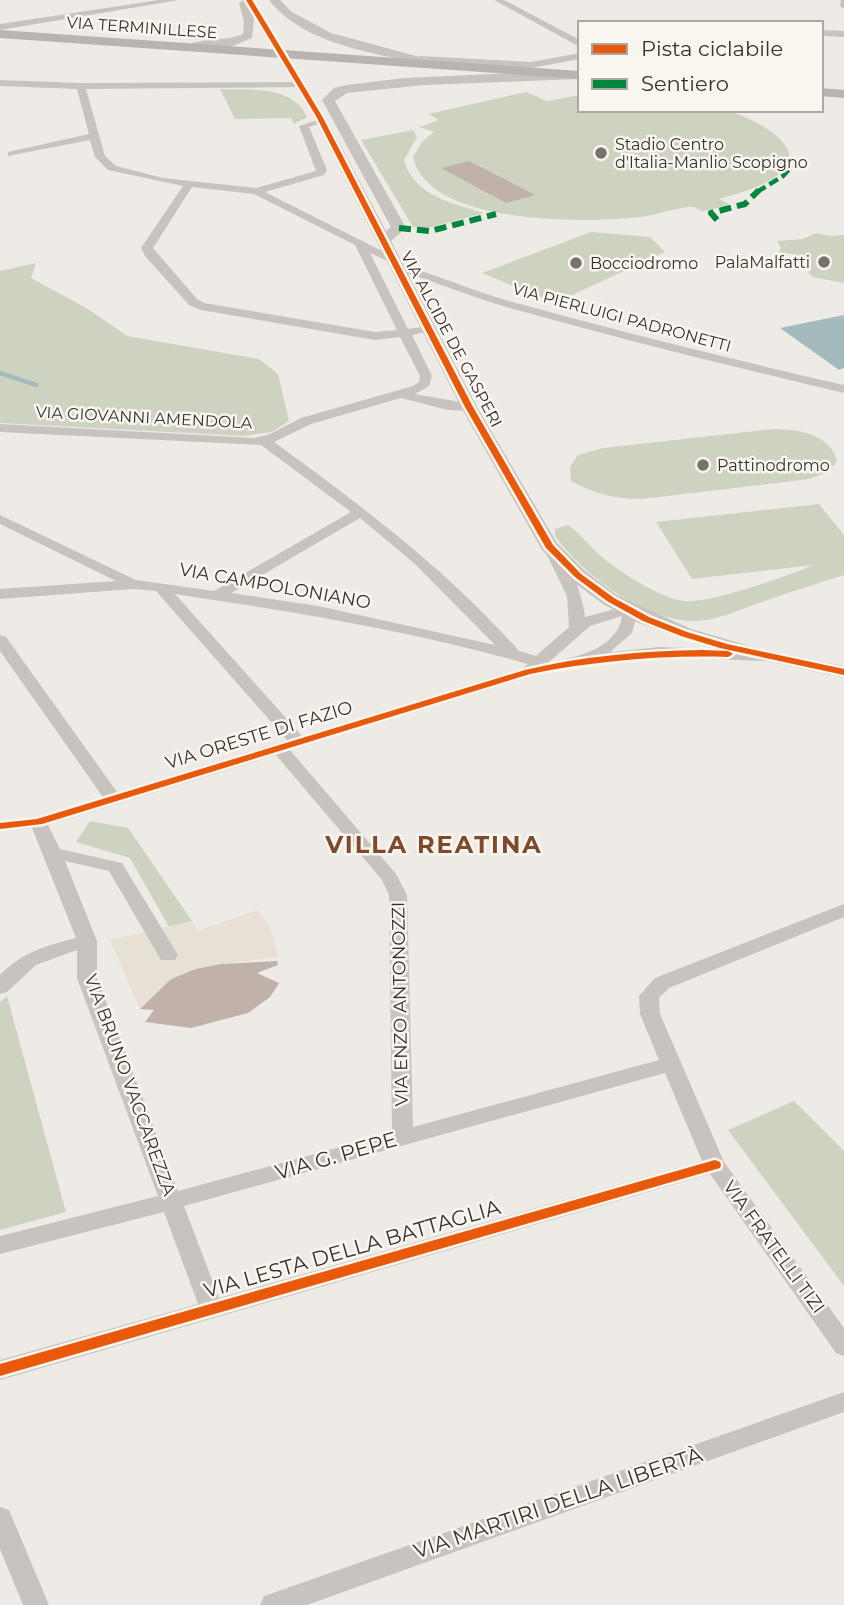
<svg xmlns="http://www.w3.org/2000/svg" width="844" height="1605" font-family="Montserrat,sans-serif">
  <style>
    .green { fill: #ced3c1 }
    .plaza { fill: #e7e0d4 }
    .water { fill: #a4bbbd }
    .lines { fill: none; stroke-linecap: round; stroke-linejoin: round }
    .stream { stroke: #a4bbbd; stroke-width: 4.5 }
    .building { fill: #c0b2aa }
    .minor { fill: #c8c3be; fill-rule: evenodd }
    .tertiary { fill: #c8c3be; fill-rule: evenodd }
    .secondary { fill: #b8b4af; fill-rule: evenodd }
    .quiet-far1 { stroke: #00873e; stroke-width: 4.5; stroke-dasharray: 10 4.5; stroke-linecap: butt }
    .quiet { stroke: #00873e; stroke-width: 6; stroke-dasharray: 12 6; stroke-linecap: butt }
    .cycleway-casing { stroke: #f9f5ef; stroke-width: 5 }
    .cycleway { fill: #e8590c; fill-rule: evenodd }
    .poi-dot { fill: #78726d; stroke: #f9f5ef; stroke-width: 2.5 }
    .labels { text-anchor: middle; stroke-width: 5; stroke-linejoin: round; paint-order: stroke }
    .far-street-label { font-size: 16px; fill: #39312c; stroke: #f9f5ef }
    .far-poi-label { font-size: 16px; fill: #39312c; stroke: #f9f5ef; text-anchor: start }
    .street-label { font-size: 18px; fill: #39312c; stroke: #f9f5ef }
    .near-street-label { font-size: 21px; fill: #39312c; stroke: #f9f5ef }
    .district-label { font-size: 24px; font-weight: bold; letter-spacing: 2px; fill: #7f492d; stroke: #f9f5ef }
  </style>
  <rect width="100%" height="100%" fill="#eeebe6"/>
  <!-- green -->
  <g class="green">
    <path d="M220,89C251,90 293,85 307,117L294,124L291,118L235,119Z"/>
    <path d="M526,92L547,101L580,95V110H726C747,116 815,146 779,174C762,188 739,193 719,199L729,204C722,206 710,211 703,211C699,211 697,207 693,207C683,206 654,215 641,217C586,223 428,226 413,157L422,142L434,132L419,127L439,120L428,114Z"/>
    <path d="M413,130L417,137L404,160C413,195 453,204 484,213L424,229L413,227L361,140Z"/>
    <path d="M591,232L650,237L665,252L555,303L482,273Z"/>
    <path d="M816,233L831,236L844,235V283L812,277L808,272L812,269L797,255L779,252L781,248L777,241L803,239Z"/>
    <path d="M36,263L31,278L88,309L127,336L259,359L278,374L289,421L272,432L243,436L0,423V271Z"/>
    <path d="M773,429C798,429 831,434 837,462L827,472L809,479L642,499C614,499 595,494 571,481L570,467L578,455L603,448Z"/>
    <path d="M819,504L844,535V575C817,584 789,592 762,602C740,609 718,621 694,621C645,621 583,575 555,536V529L568,525C582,535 590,547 603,558C622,573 660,598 684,601C709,604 788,576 813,565L692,579L656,522Z"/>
    <path d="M90,821L128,828L192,921L169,927L130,858L76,842Z"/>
    <path d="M7,996L66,1212L0,1230V1002Z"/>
    <path d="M794,1101L844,1151V1286L728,1130Z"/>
  </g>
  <!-- plaza -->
  <path class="plaza" d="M258,910L268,923L279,957L221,964L171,979L140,1009L110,940L192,921L198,931Z"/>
  <!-- water -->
  <path class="water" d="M844,315V368L839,370L780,328Z"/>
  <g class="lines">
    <!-- stream -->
    <path class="stream" d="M0,373L36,385"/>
  </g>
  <!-- building -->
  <g class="building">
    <path d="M469,161L535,195L506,203L441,168Z"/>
    <path d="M277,961L278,965L257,973L279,983L270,997L248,1013L191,1028L145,1022L154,1010L140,1009L171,979L196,969L221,964Z"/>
  </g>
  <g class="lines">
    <!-- minor -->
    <g class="minor">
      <path d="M159,0H179L0,30V24Z"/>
      <path d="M494,0H504L580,40V47Z"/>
      <path d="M844,0V9L840,6L841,0Z"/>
      <path d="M821,30L844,31V37L821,36Z"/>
      <path d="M580,53V59L531,68L420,62L415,59L420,56L531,62Z"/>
      <path d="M0,80L81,83L302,82L304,84L299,87L86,89L105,156L116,166L163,178L256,188L316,171L299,126L324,118V122L309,127L327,170L324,175L265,192L396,258L398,260L392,263L370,253L408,329L428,326L434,330L412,335L432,376L429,386L415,394C428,397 469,402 475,407L469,411L448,410L401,398L311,424L274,442C361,505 447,570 519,651L536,656L569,627L567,596L544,549L551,545C567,550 584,600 585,617L630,605L638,610L632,633L610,652L660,647L763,651L771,656L763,661L660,657L582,665L532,676L290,750L396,874L407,895L413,1127L659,1060L640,1014L639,996L655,978L844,904V917L669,988L659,998L660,1014L724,1162L844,1328V1356L836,1353L710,1174L0,1380V1360L198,1304L164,1212L0,1254V1236L158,1196L77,978V950L36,965L7,992L0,994V975C21,953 47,945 76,938L32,828L0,831V821L36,817L103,797L0,651V635L6,637L117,792L287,740L156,591L133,589L0,599V589L116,581L0,524V515L136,580L214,591L351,512L261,445L0,432V424L254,438L268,435L301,418L413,386L419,382L420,376L400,337L375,340L201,310L189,305L145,256L141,248L183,186L108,170L95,157L90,140L8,156V152L89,134L77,89L0,86ZM192,187L254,194L355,245L397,330L375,332L204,303L197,299L153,248ZM360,518L415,564L495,645L318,606L231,593ZM175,594C294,612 412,631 528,664L523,668L302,736ZM622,616C617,650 575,657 548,663L590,626ZM276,755L382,880L389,895L392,1133L178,1191L97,978V941L65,861L109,871L161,960H175L178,955L122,863L60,849L48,825ZM665,1073L702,1161L219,1298L184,1206Z"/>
      <path d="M396,264C433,273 466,288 502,299C616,330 729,359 844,385V393C730,366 616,338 503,306C465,295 430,279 392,269V265Z"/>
      <path d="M844,1392V1412L307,1605H260L264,1596L273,1593Z"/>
      <path d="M0,1507L9,1510L49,1605H23L0,1549Z"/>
    </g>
    <!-- tertiary -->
    <g class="tertiary">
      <path d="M243,0H254L325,116L386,231L391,227L322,100L334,88L347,85L404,78L513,73L522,67L529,74L580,71V79L424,85L347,93L335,101L406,228L391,241L477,407L557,543L585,571L617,595L691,629L764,650L844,666V678L716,650L639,623L603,604L571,580L542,550L461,407L313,116L254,18L252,38L230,47L190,50L184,47C199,37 225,42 243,34L244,22L239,3Z"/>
      <path d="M269,0H280L292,12L331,33L446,64L440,68C383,53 308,49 269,0Z"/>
    </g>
    <!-- secondary -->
    <g class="secondary">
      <path d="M0,30L580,71V79L0,38Z"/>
      <path d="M821,88L844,90V98L821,96Z"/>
    </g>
    <!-- quiet-far1 -->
    <path class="quiet-far1" d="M757,192L783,176L792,166"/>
    <!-- quiet -->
    <g class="quiet">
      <path d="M717,220L711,213L745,204L759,190"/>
      <path d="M399,228L430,231L496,214"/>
    </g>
    <defs>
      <g id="cycleway">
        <path d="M246,0H252L322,116L473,407L553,545L581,574L614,598L649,617L687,632L727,644L844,669V675L720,648L681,636L643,621L607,601L575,577L546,548L465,407L316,116Z"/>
        <path d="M702,650L728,651L733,654L728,657C661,655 596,661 530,674L42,824L0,829V823L37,819L525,670C583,656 642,651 702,650Z"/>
        <path d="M715,1160L720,1162L721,1165L720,1168L0,1376V1364Z"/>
      </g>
    </defs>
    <!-- cycleway casing -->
    <use href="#cycleway" class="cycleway-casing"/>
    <!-- cycleway -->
    <use href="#cycleway" class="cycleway"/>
  </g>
  <!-- markers -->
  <g class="poi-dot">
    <circle cx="601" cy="153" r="7"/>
    <circle cx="824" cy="262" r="7"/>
    <circle cx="576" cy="263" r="7"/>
    <circle cx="703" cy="465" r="7"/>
  </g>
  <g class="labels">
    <!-- far-street labels -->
    <g class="far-street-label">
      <text transform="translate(142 27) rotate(4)" y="6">VIA TERMINILLESE</text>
      <text transform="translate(622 317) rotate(15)" y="6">VIA PIERLUIGI PADRONETTI</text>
      <text transform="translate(452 339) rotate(62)" y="6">VIA ALCIDE DE GASPERI</text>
      <text transform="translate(144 417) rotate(3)" y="6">VIA GIOVANNI AMENDOLA</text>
    </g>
    <!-- far-poi labels -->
    <g class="far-poi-label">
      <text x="615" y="150">Stadio Centro<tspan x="615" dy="18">d'Italia-Manlio Scopigno</tspan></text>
      <text x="810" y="268" text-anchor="end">PalaMalfatti</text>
      <text x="590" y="269">Bocciodromo</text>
      <text x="717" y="471">Pattinodromo</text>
    </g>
    <!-- street labels -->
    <g class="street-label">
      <text transform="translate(275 586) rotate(10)" y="6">VIA CAMPOLONIANO</text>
      <text transform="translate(259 735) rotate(-17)" y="6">VIA ORESTE DI FAZIO</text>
      <text transform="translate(400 1004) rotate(-91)" y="6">VIA ENZO ANTONOZZI</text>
      <text transform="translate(130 1085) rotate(70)" y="6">VIA BRUNO VACCAREZZA</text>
      <text transform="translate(774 1247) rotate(54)" y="6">VIA FRATELLI TIZI</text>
    </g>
    <!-- near-street labels -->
    <g class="near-street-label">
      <text transform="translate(336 1156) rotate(-16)" y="7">VIA G. PEPE</text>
      <text transform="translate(352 1249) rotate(-16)" y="7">VIA LESTA DELLA BATTAGLIA</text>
      <text transform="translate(558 1503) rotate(-19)" y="7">VIA MARTIRI DELLA LIBERTÀ</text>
    </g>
    <!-- district labels -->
    <g class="district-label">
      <text x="434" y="853">VILLA REATINA</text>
    </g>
  </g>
  <!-- legend -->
  <rect x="578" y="21" width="245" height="91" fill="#f9f5ef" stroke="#aca7a1" stroke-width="2"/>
  <rect x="592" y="44" width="35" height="10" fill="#e8590c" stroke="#aca7a1" stroke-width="2"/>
  <text x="641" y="56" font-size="21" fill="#39312c">Pista ciclabile</text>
  <rect x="592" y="79" width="35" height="10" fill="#00873e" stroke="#aca7a1" stroke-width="2"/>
  <text x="641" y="91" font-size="21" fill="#39312c">Sentiero</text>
</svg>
